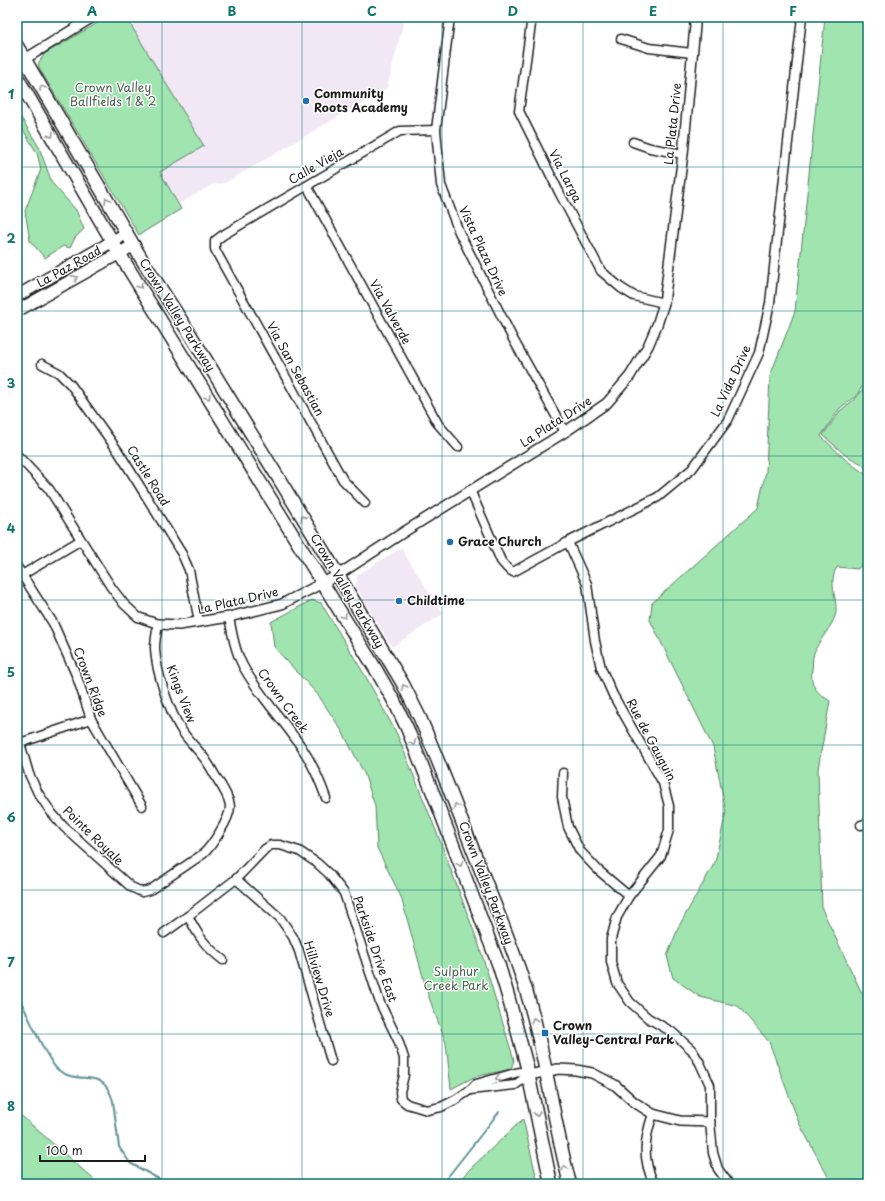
<svg xmlns="http://www.w3.org/2000/svg" width="885" height="1201" font-family="'Playpen Sans',sans-serif">
  <style>
    .built { fill: #f2e8f5 }
    .green { fill: #a0e4af; stroke: #5e8066 }
    .lines { fill: none; stroke-linecap: round; stroke-linejoin: round }
    .stream { stroke: #609295; stroke-width: 2 }
    .minor-casing { stroke: #1c1c1c; stroke-width: 11 }
    .tertiary-casing { stroke: #1c1c1c; stroke-width: 12 }
    .secondary-casing { stroke: #1c1c1c; stroke-width: 14 }
    .primary-casing { stroke: #1c1c1c; stroke-width: 15 }
    .minor { stroke: #fff; stroke-width: 8 }
    .tertiary { stroke: #fff; stroke-width: 9 }
    .secondary { stroke: #fff; stroke-width: 11 }
    .primary { stroke: #fff; stroke-width: 12 }
    .oneway { stroke: #999 }
    .grid { fill: none; stroke: #0f766e; stroke-width: 1; stroke-opacity: 0.55 }
    .poi-dot { fill: #1f6fb2; stroke: #fff; stroke-width: 1.5 }
    .labels { text-anchor: middle; stroke-width: 3; stroke-linejoin: round; paint-order: stroke }
    .park-label { font-size: 12px; fill: #4a624f; stroke: #fff }
    .poi-label { font-size: 12px; font-weight: bold; fill: #1c1c1c; stroke: #fff; text-anchor: start }
    .street-label { font-size: 12px; fill: #1c1c1c; stroke: #fff }
    .neatline { fill: none; stroke: #0f766e; stroke-width: 1.5 }
    .grid-label { font-size: 13px; text-anchor: middle; font-weight: bold; fill: #0f766e }
  </style>
  <rect width="100%" height="100%" fill="#fff"/>
  <filter id="ink" filterUnits="userSpaceOnUse"><feTurbulence type="fractalNoise" baseFrequency=".025" numOctaves="2"/><feDisplacementMap in="SourceGraphic" scale="8" xChannelSelector="R" yChannelSelector="G"/><feConvolveMatrix kernelMatrix="1 2 1 2 8 2 1 2 1" color-interpolation-filters="sRGB"/></filter>
  <g filter="url(#ink)">
    <!-- built -->
    <g class="built">
      <path d="M126,17H405L387,88L225,183L212,185L179,204L159,172L203,145Z"/>
      <path d="M401,548L443,614L392,647L356,587L357,575Z"/>
    </g>
    <!-- green -->
    <g class="green">
      <path d="M108,17H126L204,146L160,172L181,209L139,235L39,68C37,59 42,61 44,54Z"/>
      <path d="M825,17H868V376L857,395L840,408L821,436L846,460L868,476V555L858,569L837,567C828,583 837,596 836,612C835,624 817,642 814,653C812,658 813,664 812,669C810,686 816,692 830,701L818,769L822,909L868,1006V1184H832L799,1123L769,1042L738,1006L700,997L673,978L667,956L679,926L715,862L726,812L713,747L650,620L652,603L758,508L766,471L770,376L795,311Z"/>
      <path d="M17,111L39,147L52,183L76,210L84,229L75,238L70,248L63,246L45,258L30,241L25,211L41,169L37,153L17,120Z"/>
      <path d="M866,384L868,386V471L862,464L845,455L823,435L840,411L857,397Z"/>
      <path d="M312,600L321,603L366,677L397,734L439,838L479,945L514,1060L511,1069L474,1077L451,1089L446,1043L428,995L401,897L377,848L375,806L364,773L342,731L318,695L274,647L271,622Z"/>
      <path d="M17,1112L99,1184H17Z"/>
      <path d="M523,1119L538,1184H456L470,1169Z"/>
    </g>
    <g class="lines">
      <!-- stream -->
      <g class="stream">
        <path d="M17,993C26,1012 35,1032 45,1051C49,1057 52,1064 57,1069C80,1088 102,1064 113,1101L119,1147L130,1163L168,1184"/>
        <path d="M444,1184L446,1179L499,1112"/>
      </g>
      <defs>
        <g id="minor">
          <path d="M450,17L436,130L441,185L459,232L513,339L565,432"/>
          <path d="M532,17L519,111L560,194L601,271L621,288L634,296L664,303"/>
          <path d="M621,39L649,48L692,53"/>
          <path d="M633,142L650,148L683,154"/>
          <path d="M307,186L438,424L458,447"/>
          <path d="M42,364L59,373L71,385L118,451L182,554L189,570L199,622"/>
          <path d="M17,455L49,489L111,587L124,604L138,617L158,624C157,632 155,640 155,648C156,672 169,711 182,731C189,742 200,751 207,762C212,769 216,778 221,785C225,792 230,799 230,807C230,819 211,847 203,854L150,890L142,892L131,887L64,827L51,812L38,793L29,774L20,743"/>
          <path d="M470,490L501,561L507,568L513,572L568,542L658,497L692,469L728,420L759,353L770,303L802,17"/>
          <path d="M365,503L343,480L218,255L215,249V241L223,235L400,131L436,130"/>
          <path d="M568,542L587,584L595,641L601,668L613,695L663,783L669,806V830L661,856L629,896L617,917L611,939V962L617,983L630,1002L648,1018L672,1032L692,1050L700,1063L710,1085V1122L713,1153L718,1169L729,1184"/>
          <path d="M17,567L53,623L77,677L91,719L142,806"/>
          <path d="M22,575L81,540"/>
          <path d="M229,617C232,633 235,651 243,666C259,696 284,720 302,748C312,763 320,781 326,798"/>
          <path d="M17,744L91,719"/>
          <path d="M563,773L562,797L568,827L580,851L598,870L629,896"/>
          <path d="M861,825L868,823"/>
          <path d="M236,879L280,918L293,937L299,951L331,1061"/>
          <path d="M188,916C199,937 204,945 223,960"/>
          <path d="M164,933L188,916L236,879L265,849L271,845H280L299,851L317,863L329,874L344,893L380,1003L398,1040L404,1058V1075L400,1092L401,1099L407,1104L427,1110L441,1107L455,1100L470,1090L476,1084L519,1072L529,1075"/>
          <path d="M470,1090L515,1085L529,1075"/>
          <path d="M653,1114C644,1140 642,1159 654,1184"/>
        </g>
        <g id="tertiary">
          <path d="M17,64L93,17"/>
          <path d="M158,624L179,625L229,617L282,604L338,575L407,530L565,432L607,403L630,376L648,346L657,325L664,303L683,154L695,26L694,17"/>
          <path d="M529,1075L558,1069L576,1070L592,1073L615,1085L634,1102L653,1114L680,1121L710,1122"/>
        </g>
        <g id="secondary">
          <path d="M17,296L127,233"/>
          <path d="M17,311L134,245"/>
        </g>
        <g id="primary">
          <path d="M17,46L141,258L190,334L338,575L403,684L420,718C443,771 463,825 484,878C502,923 521,968 533,1015C548,1071 555,1128 570,1184"/>
          <path d="M17,77L119,253L375,668L394,701L407,728L437,803L499,966L508,996L526,1063L551,1184"/>
        </g>
      </defs>
      <!-- minor casing -->
      <use href="#minor" class="minor-casing"/>
      <!-- tertiary casing -->
      <use href="#tertiary" class="tertiary-casing"/>
      <!-- secondary casing -->
      <use href="#secondary" class="secondary-casing"/>
      <!-- primary casing -->
      <use href="#primary" class="primary-casing"/>
      <!-- minor -->
      <use href="#minor" class="minor"/>
      <!-- tertiary -->
      <use href="#tertiary" class="tertiary"/>
      <!-- secondary -->
      <use href="#secondary" class="secondary"/>
      <!-- primary -->
      <use href="#primary" class="primary"/>
    </g>
    <!-- one-way arrows -->
    <defs><path id="oneway-chevron" d="M-2-3.5L2.5 0L-2 3.5" fill="none" stroke-width="1.6" stroke-linecap="round" stroke-linejoin="round"/></defs>
    <g class="oneway">
      <use href="#oneway-chevron" transform="translate(42 88) rotate(-120)"/>
      <use href="#oneway-chevron" transform="translate(51 135) rotate(60)"/>
      <use href="#oneway-chevron" transform="translate(107 200) rotate(-121)"/>
      <use href="#oneway-chevron" transform="translate(75 278) rotate(-29)"/>
      <use href="#oneway-chevron" transform="translate(140 286) rotate(58)"/>
      <use href="#oneway-chevron" transform="translate(208 397) rotate(58)"/>
      <use href="#oneway-chevron" transform="translate(303 518) rotate(-122)"/>
      <use href="#oneway-chevron" transform="translate(344 616) rotate(58)"/>
      <use href="#oneway-chevron" transform="translate(404 687) rotate(-119)"/>
      <use href="#oneway-chevron" transform="translate(413 743) rotate(68)"/>
      <use href="#oneway-chevron" transform="translate(456 806) rotate(-111)"/>
      <use href="#oneway-chevron" transform="translate(460 864) rotate(69)"/>
      <use href="#oneway-chevron" transform="translate(534 1020) rotate(-104)"/>
      <use href="#oneway-chevron" transform="translate(498 1078) rotate(165)"/>
      <use href="#oneway-chevron" transform="translate(537 1114) rotate(79)"/>
      <use href="#oneway-chevron" transform="translate(565 1168) rotate(-104)"/>
    </g>
  </g>
  <!-- grid -->
  <path class="grid" d="M162,17V1184M302,17V1184M442,17V1184M583,17V1184M723,17V1184M17,167H868M17,311H868M17,456H868M17,600H868M17,745H868M17,890H868M17,1034H868"/>
  <!-- markers -->
  <g class="poi-dot">
    <circle cx="306" cy="101" r="4"/>
    <circle cx="450" cy="542" r="4"/>
    <circle cx="399" cy="601" r="4"/>
    <rect x="541" y="1029" width="8" height="8" rx="2"/>
  </g>
  <g class="labels">
    <!-- park labels -->
    <g class="park-label">
      <text x="113" y="92">Crown Valley<tspan x="113" dy="14">Ballfields 1 &amp; 2</tspan></text>
      <text x="456" y="976">Sulphur<tspan x="456" dy="14">Creek Park</tspan></text>
    </g>
    <!-- poi labels -->
    <g class="poi-label">
      <text x="314" y="98">Community<tspan x="314" dy="14">Roots Academy</tspan></text>
      <text x="458" y="546">Grace Church</text>
      <text x="407" y="605">Childtime</text>
      <text x="553" y="1030">Crown<tspan x="553" dy="14">Valley-Central Park</tspan></text>
    </g>
    <!-- street labels -->
    <g class="street-label">
      <text transform="translate(673 124) rotate(-84)" y="4">La Plata Drive</text>
      <text transform="translate(316 166) rotate(-30)" y="4">Calle Vieja</text>
      <text transform="translate(565 176) rotate(63)" y="4">Via Larga</text>
      <text transform="translate(483 251) rotate(65)" y="4">Vista Plaza Drive</text>
      <text transform="translate(69 267) rotate(-29)" y="4">La Paz Road</text>
      <text transform="translate(390 312) rotate(61)" y="4">Via Valverde</text>
      <text transform="translate(177 315) rotate(58)" y="4">Crown Valley Parkway</text>
      <text transform="translate(295 369) rotate(61)" y="4">Via San Sebastian</text>
      <text transform="translate(731 381) rotate(-65)" y="4">La Vida Drive</text>
      <text transform="translate(556 422) rotate(-33)" y="4">La Plata Drive</text>
      <text transform="translate(148 476) rotate(58)" y="4">Castle Road</text>
      <text transform="translate(347 591) rotate(59)" y="4">Crown Valley Parkway</text>
      <text transform="translate(238 601) rotate(-13)" y="4">La Plata Drive</text>
      <text transform="translate(90 682) rotate(69)" y="4">Crown Ridge</text>
      <text transform="translate(181 694) rotate(69)" y="4">Kings View</text>
      <text transform="translate(283 701) rotate(54)" y="4">Crown Creek</text>
      <text transform="translate(651 740) rotate(62)" y="4">Rue de Gauguin</text>
      <text transform="translate(93 836) rotate(44)" y="4">Pointe Royale</text>
      <text transform="translate(486 883) rotate(69)" y="4">Crown Valley Parkway</text>
      <text transform="translate(375 949) rotate(71)" y="4">Parkside Drive East</text>
      <text transform="translate(319 979) rotate(73)" y="4">Hillview Drive</text>
    </g>
  </g>
  <!-- margin -->
  <rect width="885" height="1201" fill="none" stroke="#fff" stroke-width="44"/>
  <!-- scale -->
  <path d="M40 1155v6h105v-6" fill="none" stroke="#1c1c1c" stroke-width="2"/>
  <text x="46" y="1155" font-size="12" fill="#1c1c1c" stroke="#ffffff" stroke-width="3" paint-order="stroke">100 m</text>
  <rect x="22" y="22" width="841" height="1157" class="neatline"/>
  <g class="grid-label">
    <text x="92" y="16">A</text>
    <text x="232" y="16">B</text>
    <text x="372" y="16">C</text>
    <text x="513" y="16">D</text>
    <text x="653" y="16">E</text>
    <text x="793" y="16">F</text>
    <text x="11" y="99">1</text>
    <text x="11" y="243">2</text>
    <text x="11" y="388">3</text>
    <text x="11" y="533">4</text>
    <text x="11" y="677">5</text>
    <text x="11" y="822">6</text>
    <text x="11" y="967">7</text>
    <text x="11" y="1111">8</text>
  </g>
</svg>
